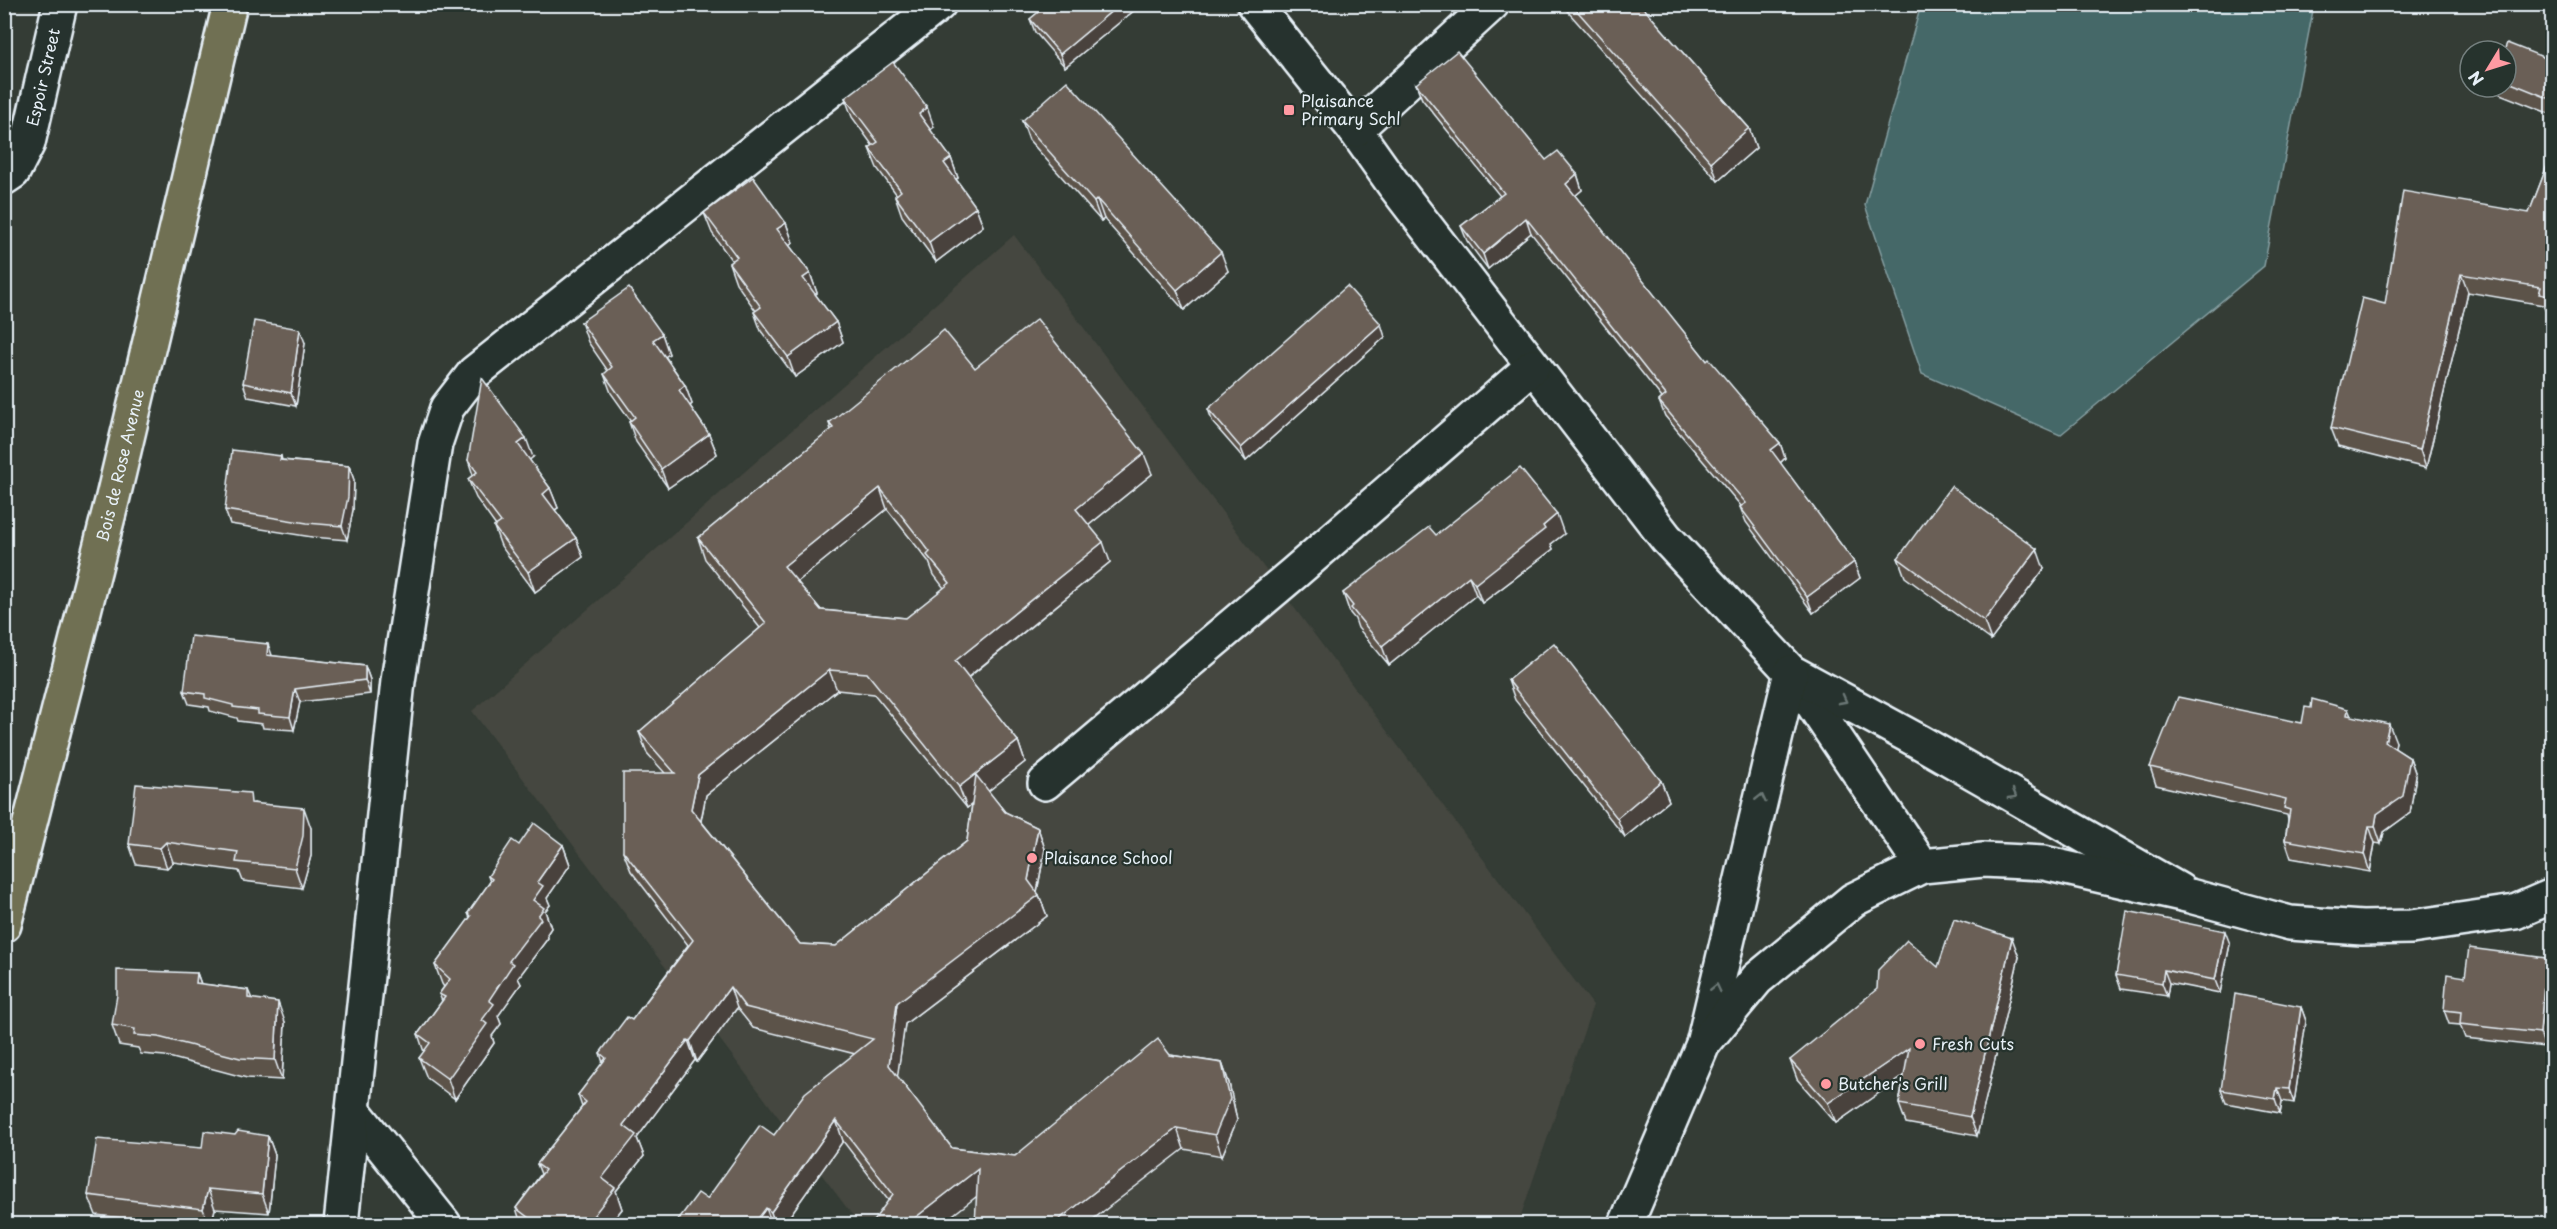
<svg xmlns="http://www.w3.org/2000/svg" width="2557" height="1229" font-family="'Playpen Sans',sans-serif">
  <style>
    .built { fill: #44463f }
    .water { fill: #446868; stroke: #869fa2; stroke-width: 1.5 }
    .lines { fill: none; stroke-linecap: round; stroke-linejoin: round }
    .street-casing { stroke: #e8f1f8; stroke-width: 38 }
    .secondary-casing { stroke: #e8f1f8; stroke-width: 38 }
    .primary-casing { stroke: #e8f1f8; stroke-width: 38 }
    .street { stroke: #26332d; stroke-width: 33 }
    .secondary { stroke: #26332d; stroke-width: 33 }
    .primary { stroke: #706f52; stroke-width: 33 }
    .wall { fill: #5b524a; stroke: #e8f1f8; stroke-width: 1.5; fill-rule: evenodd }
    .shaded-wall { fill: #4a423c; stroke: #e8f1f8; stroke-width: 1.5 }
    .building { fill: #6a5f56; stroke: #e8f1f8; stroke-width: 1.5; fill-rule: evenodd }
    .oneway { stroke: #6a7674 }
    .poi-dot { fill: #ff9aa2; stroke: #26332d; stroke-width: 2 }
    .labels { text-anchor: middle; stroke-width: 4.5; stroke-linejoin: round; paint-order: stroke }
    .street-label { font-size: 16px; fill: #e8f1f8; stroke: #26332d }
    .poi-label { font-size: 16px; fill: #e8f1f8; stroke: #26332d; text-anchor: start }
  </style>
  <rect width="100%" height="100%" fill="#343c35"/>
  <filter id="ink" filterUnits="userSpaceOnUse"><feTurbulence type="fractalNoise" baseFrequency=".0167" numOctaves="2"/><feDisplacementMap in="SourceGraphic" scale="12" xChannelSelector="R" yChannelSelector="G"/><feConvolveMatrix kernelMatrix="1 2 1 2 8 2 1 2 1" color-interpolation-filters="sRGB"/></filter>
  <g filter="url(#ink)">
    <!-- built -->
    <path class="built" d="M1014,235L1593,1005L1518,1224H859L472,711Z"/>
    <!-- water -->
    <path class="water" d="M1921,5H2314L2264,266L2060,435L1922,374L1865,205Z"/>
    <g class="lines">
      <defs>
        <g id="street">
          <path d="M1254,4L1355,130L1394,185L1666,538L1791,672L1922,866"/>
          <path d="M1355,130L1492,4"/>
          <path id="s1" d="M4,178L13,172L28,143L60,4"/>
          <path d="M1795,674L1920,742L2179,890"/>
          <path d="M1045,783L1293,574L1533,366"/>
          <path d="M1703,1044L1791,672"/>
          <path d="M353,1110L444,1224"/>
          <path d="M341,1224L398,681L435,444L447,408L474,373L939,4"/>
        </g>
        <path id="secondary" d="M1626,1224L1703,1044L1757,979L1853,900L1922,866L1983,860L2044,863L2190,896L2290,923L2362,928L2411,927L2515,912L2552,896"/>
        <g id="primary">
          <path id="s2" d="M4,925L113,497L230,4"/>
        </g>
      </defs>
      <!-- street casing -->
      <use href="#street" class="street-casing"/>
      <!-- secondary casing -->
      <use href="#secondary" class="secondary-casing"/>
      <!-- primary casing -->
      <use href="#primary" class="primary-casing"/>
      <!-- street -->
      <use href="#street" class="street"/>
      <!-- secondary -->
      <use href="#secondary" class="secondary"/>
      <!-- primary -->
      <use href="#primary" class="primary"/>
    </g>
    <!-- wall -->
    <g class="wall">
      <path d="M1043,4H1142L1065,67L1035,32L1030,19L1045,7Z"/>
      <path d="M1561,4H1640L1749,128L1756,148L1718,181Z"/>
      <path d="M2506,51L2553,61V115L2500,94L2498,87H2506Z"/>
      <path d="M1416,84L1546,160L1577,174L1582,190L1575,196L1707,361L1780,443L1785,458L1780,463L1854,562L1860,578L1813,613L1746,522L1740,507L1741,506L1665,416L1659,401L1662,398L1531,233L1488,269L1467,241L1461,226L1500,196L1422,99Z"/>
      <path d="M845,98L934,127L930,130L951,158L958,178L956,179L976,207L983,226L936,262L902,216L895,196L897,195L877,168L869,148L873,146L852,117Z"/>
      <path d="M1022,121L1228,271L1184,310L1104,219L1101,221L1029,140Z"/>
      <path d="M2553,150V314L2546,312L2543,305L2468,292L2426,468L2338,446L2331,428L2385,304L2529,213Z"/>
      <path d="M704,213L786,223L793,243L789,245L810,273L817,293L815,294L836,322L843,342L795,377L761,331L754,312L756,311L736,283L729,263L732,261L712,233Z"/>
      <path d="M581,322L662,334L669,354L665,356L685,385L692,404L690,406L709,434L717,454L668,488L636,442L629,422L631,421L611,393L604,374L608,371L588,342Z"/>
      <path d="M1385,337L1246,461L1213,423L1208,409Z"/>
      <path d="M305,343L296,406L248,397L243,383Z"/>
      <path d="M975,368L1152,474L1089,525L1110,562L968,678L1018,741L1025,762L988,791L1005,812L1038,828L1045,849L1037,892L1039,895L1047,916L905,1024L897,1077L952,1148L1015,1156L1170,1055L1222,1063L1229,1083L1237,1120L1222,1156L1184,1149L977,1197L888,1200L843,1141L784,1224H675L707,1199L774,1135L855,1054L753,1028L737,1008L697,1062L695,1060L637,1138L644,1156L616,1191L622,1209L610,1224H521L516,1208L541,1174L537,1164L582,1107L578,1095L603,1063L600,1053L632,1020L688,945L631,871L623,851L665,773L647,753L639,732L760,628L705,559L698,538L831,430L829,423ZM887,509L929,562L934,575L944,588L906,618L821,610L797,582ZM837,690L874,694L967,808L972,804L967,841L836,946L800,944L701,821L706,795Z"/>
      <path d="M281,456L282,460L349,466L354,480L353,510L347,540L312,537L230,524L225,510Z"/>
      <path d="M533,457L529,460L550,488L558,508L555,510L576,538L583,557L535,592L501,546L494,527L496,526L476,498L468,479L473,475L468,460Z"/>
      <path d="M1564,534L1551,544L1553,549L1482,603L1476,595L1389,665L1358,628L1355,619L1350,613L1343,593L1436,535Z"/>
      <path d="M1898,558L2044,569L1991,640L1905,577Z"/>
      <path d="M272,656L365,666L370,680V694L300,702L294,730L263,728L262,724L238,721L237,718L210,711L209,707L189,704L184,691Z"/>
      <path d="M1508,680L1661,781L1669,801L1625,837L1515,700Z"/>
      <path d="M2311,708L2348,709L2351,716L2396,742L2394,748L2410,758L2416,775L2410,813L2384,832L2381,844L2375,843L2370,872L2291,858L2285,840L2288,820L2287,815L2156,785L2150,767L2302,723Z"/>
      <path d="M254,803L311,828V856L302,888L243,881L239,871L173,862L167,868L136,864L129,844Z"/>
      <path d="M519,845H563L570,865L547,898L550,905L545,911L551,928L547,934L548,938L518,978L521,984L498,1016L501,1024L492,1036L494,1043L455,1099L427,1078L419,1058L424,1052L418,1034L442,1001L439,994L444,987L442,984L435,965L470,918L468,913L490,882L488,876Z"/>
      <path d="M2230,944L2220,993L2169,983L2167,996L2121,989L2116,975Z"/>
      <path d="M2019,957L1977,1136L1906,1123L1899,1104L1904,1075L1836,1123L1797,1079L1790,1060L1938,967Z"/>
      <path d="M2551,972L2545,1047L2465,1038L2460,1025L2449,1024L2444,1010L2465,977Z"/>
      <path d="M197,973L201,984L248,990L252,999L285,1022L282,1080L247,1078L165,1056L141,1054L138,1048L119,1045L112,1025Z"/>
      <path d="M2301,1007L2306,1021L2294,1103L2282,1101L2280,1113L2226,1103L2221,1090Z"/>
      <path d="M235,1135L268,1136L275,1155L269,1213L215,1209L211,1224H176L96,1215L88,1195L202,1148Z"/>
    </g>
    <!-- shaded-wall -->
    <g class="shaded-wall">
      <path d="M1120,4H1142L1065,67L1060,54Z"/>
      <path d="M927,107L934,127L926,133L919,114Z"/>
      <path d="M1749,128L1756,148L1718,181L1711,162Z"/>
      <path d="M951,158L958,178L951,182L944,163Z"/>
      <path d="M1577,174L1582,190L1571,199L1566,184Z"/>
      <path d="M1097,199L1104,219L1101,221L1094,202Z"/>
      <path d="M976,207L983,226L936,262L929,242Z"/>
      <path d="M1526,218L1531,233L1488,269L1483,254Z"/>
      <path d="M786,223L793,243L784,249L777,229Z"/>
      <path d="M1221,252L1228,271L1184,310L1177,290Z"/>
      <path d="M810,273L817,293L811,298L803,278Z"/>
      <path d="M2461,274L2468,292L2426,468L2420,450Z"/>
      <path d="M836,322L843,342L795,377L788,357Z"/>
      <path d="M1381,324L1385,337L1246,461L1241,448Z"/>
      <path d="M300,329L305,343L296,406L291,393Z"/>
      <path d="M662,334L669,354L660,360L653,340Z"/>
      <path d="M685,385L692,404L686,409L679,390Z"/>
      <path d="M709,434L717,454L668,488L661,469Z"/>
      <path d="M526,438L533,457L525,464L518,444Z"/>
      <path d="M1780,443L1785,458L1777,466L1771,450Z"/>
      <path d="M1144,454L1152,474L1084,529L1076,509Z"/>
      <path d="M349,466L354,480L353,510L347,540L342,526Z"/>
      <path d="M550,488L558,508L550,513L543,494Z"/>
      <path d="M880,488L887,509L791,587L784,566Z"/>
      <path d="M1557,514L1564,534L1551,544L1553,549L1482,603L1475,584L1543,526Z"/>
      <path d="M576,538L583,557L535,592L528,572Z"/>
      <path d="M1103,542L1110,562L962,682L955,661Z"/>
      <path d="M2037,549L2044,569L1991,640L1984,621Z"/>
      <path d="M1854,562L1860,578L1813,613L1807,597Z"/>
      <path d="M1469,576L1476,595L1389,665L1382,646Z"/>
      <path d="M268,644L273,658L267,655Z"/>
      <path d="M365,666L370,680V694L365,680Z"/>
      <path d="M829,670L837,690L706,795L699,830L691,809L698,775Z"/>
      <path d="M295,689L300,702L294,730L290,717Z"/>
      <path d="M2389,724L2396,742L2392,759L2385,742Z"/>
      <path d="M1018,741L1025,762L967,808L959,787Z"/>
      <path d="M2410,758L2416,775L2410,813L2384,832L2381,844L2375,826L2377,814Z"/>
      <path d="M1661,781L1669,801L1625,837L1617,818Z"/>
      <path d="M304,808L311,828V856L302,888L295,868Z"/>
      <path d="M2369,826L2375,843L2370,872L2364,854Z"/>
      <path d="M1038,828L1045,849L1036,897L1039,895L1047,916L905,1024L896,1086L889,1065L897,1003L1028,880Z"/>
      <path d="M166,842L173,862L167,868L160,848Z"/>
      <path d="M563,845L570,865L547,898L550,905L545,911L551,928L547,934L548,938L518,978L521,984L498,1016L501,1024L492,1036L494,1043L455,1099L448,1079L482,1020L489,1000L509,961L533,900L537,882Z"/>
      <path d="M2225,931L2230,944L2220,993L2215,980Z"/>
      <path d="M2012,938L2019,957L1977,1136L1970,1117Z"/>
      <path d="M2546,958L2551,972L2545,1047L2540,1033Z"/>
      <path d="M2164,970L2169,983L2167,996L2162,983Z"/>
      <path d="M197,973L204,993L196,983Z"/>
      <path d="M730,987L737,1008L697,1062L690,1041Z"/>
      <path d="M278,1002L285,1022L282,1080L275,1060Z"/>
      <path d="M2301,1007L2306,1021L2294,1103L2289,1089Z"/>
      <path d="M688,1040L695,1060L637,1138L644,1156L616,1191L622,1209L610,1224H587L602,1178L623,1125Z"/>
      <path d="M1909,1048L1916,1067L1836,1123L1828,1103Z"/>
      <path d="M1222,1063L1229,1083L1237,1120L1222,1156L1215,1135Z"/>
      <path d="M2277,1088L2282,1101L2280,1113L2275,1099Z"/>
      <path d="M836,1120L843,1141L784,1224H775L771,1212Z"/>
      <path d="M1177,1128L1184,1149L1087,1224H1057V1221Z"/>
      <path d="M268,1136L275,1155L269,1213L262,1194Z"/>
      <path d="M978,1169L985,1190L941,1224H907Z"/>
      <path d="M208,1189L215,1209L211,1224H209L203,1209Z"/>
      <path d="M766,1208L772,1224H754Z"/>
    </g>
    <!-- building -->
    <g class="building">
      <path d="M1048,4H1120L1060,54L1030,19Z"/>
      <path d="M1571,4H1640L1749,128L1711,162Z"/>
      <path d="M2507,43L2553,61V100L2506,81V51H2504Z"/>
      <path d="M1457,51L1546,160L1558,151L1577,174L1566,184L1707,361L1709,359L1780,443L1771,450L1854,562L1807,597L1740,507L1746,503L1659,401L1666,395L1526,218L1483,254L1461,226L1504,193L1416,84Z"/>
      <path d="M893,62L927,107L919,114L951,158L944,163L976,207L929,242L895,196L901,191L869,148L878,142L845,98Z"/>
      <path d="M1067,81L1221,252L1177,290L1097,199L1094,202L1022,121Z"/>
      <path d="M2553,150V297L2539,294L2541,287L2461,274L2420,450L2331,428L2362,298L2385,304L2403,191L2529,213Z"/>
      <path d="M753,177L786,223L777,229L810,273L803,278L836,322L788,357L754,312L761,307L729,263L737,257L704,213Z"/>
      <path d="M1347,286L1381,324L1241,448L1208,409Z"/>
      <path d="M629,288L662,334L653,340L685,385L679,390L709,434L661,469L629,422L635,417L604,374L612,367L581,322Z"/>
      <path d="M1037,319L1144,454L1076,509L1103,542L955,661L1018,741L959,787L867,673L829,670L698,775L691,809L800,944L836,946L967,841L976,775L1005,812L1038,828L1028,880L1039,895L897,1003L889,1065L952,1148L1015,1156L1158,1039L1170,1055L1222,1063L1230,1099L1215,1135L1177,1128L1057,1221V1224H975L978,1169L907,1224H871L893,1194L836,1120L771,1212L766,1208L754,1224H675L698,1193L707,1199L760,1125L774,1135L805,1093L873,1039L745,1007L730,987L690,1041L688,1040L623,1125L636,1135L602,1178L615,1188L587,1224H537L516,1208L545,1170L537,1164L586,1102L578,1095L606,1058L600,1053L627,1017L632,1020L693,940L623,851V773H675L639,732L766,623L698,538L833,428L829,423L944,330L975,368ZM880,488L930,552L927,555L950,583L906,618L821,610L784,566Z"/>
      <path d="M254,321L300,329L291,393L243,383Z"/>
      <path d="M482,378L526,438L518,444L550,488L543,494L576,538L528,572L494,527L501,522L468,479L477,472L468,460Z"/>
      <path d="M232,450L281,456L280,460L349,466L348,497L342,526L307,523L225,510Z"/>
      <path d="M1520,468L1557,514L1543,526L1545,529L1475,584L1469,576L1382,646L1351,608L1353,606L1343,593L1429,527L1436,535Z"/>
      <path d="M1951,486L2037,549L1984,621L1898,558Z"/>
      <path d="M191,636L268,644L267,655L365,666V680L295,689L290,717L258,714V710L233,707V705L205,698V694L184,691Z"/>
      <path d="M1554,643L1661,781L1617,818L1508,680Z"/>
      <path d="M2178,697L2302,723L2305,707L2311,708L2312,699L2348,709L2347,715L2389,724L2385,742L2410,758L2403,796L2377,814L2375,826H2369L2364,854L2285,840L2290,810L2284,808L2286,799L2150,767Z"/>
      <path d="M136,784L250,793L251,803L304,808L303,836L295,868L236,862L238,852L166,842L160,848L129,844Z"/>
      <path d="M534,823L563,845L537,882L543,886L533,900L544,908L538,916L541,919L509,961L513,964L489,1000L494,1004L482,1020L487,1024L448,1079L419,1058L430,1043L418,1034L445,997L439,994L450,979L435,965L471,916L468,913L492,879L488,876L512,840L519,845Z"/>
      <path d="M2127,911L2225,931L2215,980L2164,970L2162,983L2116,975Z"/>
      <path d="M1954,919L2012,938L1970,1117L1899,1104L1909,1048L1828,1103L1790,1060L1877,989L1878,970L1907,940L1938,967Z"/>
      <path d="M2469,948L2546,958L2540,1033L2460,1024L2461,1012L2444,1010L2447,974L2465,977Z"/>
      <path d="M117,970L197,973L196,983L248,990V998L278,1002L275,1060L240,1058L158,1037L134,1035L135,1029L112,1025L117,995Z"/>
      <path d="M2235,994L2301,1007L2289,1089L2277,1088L2275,1099L2221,1090Z"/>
      <path d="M204,1131L235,1135L238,1131L268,1136L262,1194L208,1189L203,1209L88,1195L97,1139L202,1148Z"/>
    </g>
    <!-- one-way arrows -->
    <defs><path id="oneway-chevron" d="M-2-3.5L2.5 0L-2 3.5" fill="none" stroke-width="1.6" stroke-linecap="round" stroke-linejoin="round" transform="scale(1.5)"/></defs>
    <g class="oneway">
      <use href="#oneway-chevron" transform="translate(1843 700) rotate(28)"/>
      <use href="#oneway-chevron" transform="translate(2013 795) rotate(30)"/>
      <use href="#oneway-chevron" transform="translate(1761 798) rotate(-77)"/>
      <use href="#oneway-chevron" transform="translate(1716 988) rotate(-77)"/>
    </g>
  </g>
  <!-- markers -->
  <g class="poi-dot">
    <rect x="1283" y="104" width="12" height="12" rx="3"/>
    <circle cx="1032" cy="858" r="6"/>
    <circle cx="1920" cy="1044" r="6"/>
    <circle cx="1826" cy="1084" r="6"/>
  </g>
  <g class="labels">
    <!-- street labels -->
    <g class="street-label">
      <text dy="6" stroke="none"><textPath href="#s1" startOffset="111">Espoir Street</textPath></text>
      <text dy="6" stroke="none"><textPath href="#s2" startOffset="474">Bois de Rose Avenue</textPath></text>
    </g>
    <!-- poi labels -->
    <g class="poi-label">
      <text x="1301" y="107">Plaisance<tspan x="1301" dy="18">Primary Schl</tspan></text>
      <text x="1044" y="864">Plaisance School</text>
      <text x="1932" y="1050">Fresh Cuts</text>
      <text x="1838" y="1090">Butcher's Grill</text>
    </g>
  </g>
  <!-- margin -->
  <rect width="2557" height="1229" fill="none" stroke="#26332d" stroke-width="24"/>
  <rect x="12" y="12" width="2533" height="1205" fill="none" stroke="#e8f1f8" stroke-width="2" filter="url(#ink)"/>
  <!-- north arrow -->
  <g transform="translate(2488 69) rotate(232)"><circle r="28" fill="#26332d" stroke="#747f7e" stroke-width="1.5"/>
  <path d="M0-4.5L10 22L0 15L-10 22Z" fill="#ff9aa2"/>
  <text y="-9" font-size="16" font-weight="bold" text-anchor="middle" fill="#e8f1f8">N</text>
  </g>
</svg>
